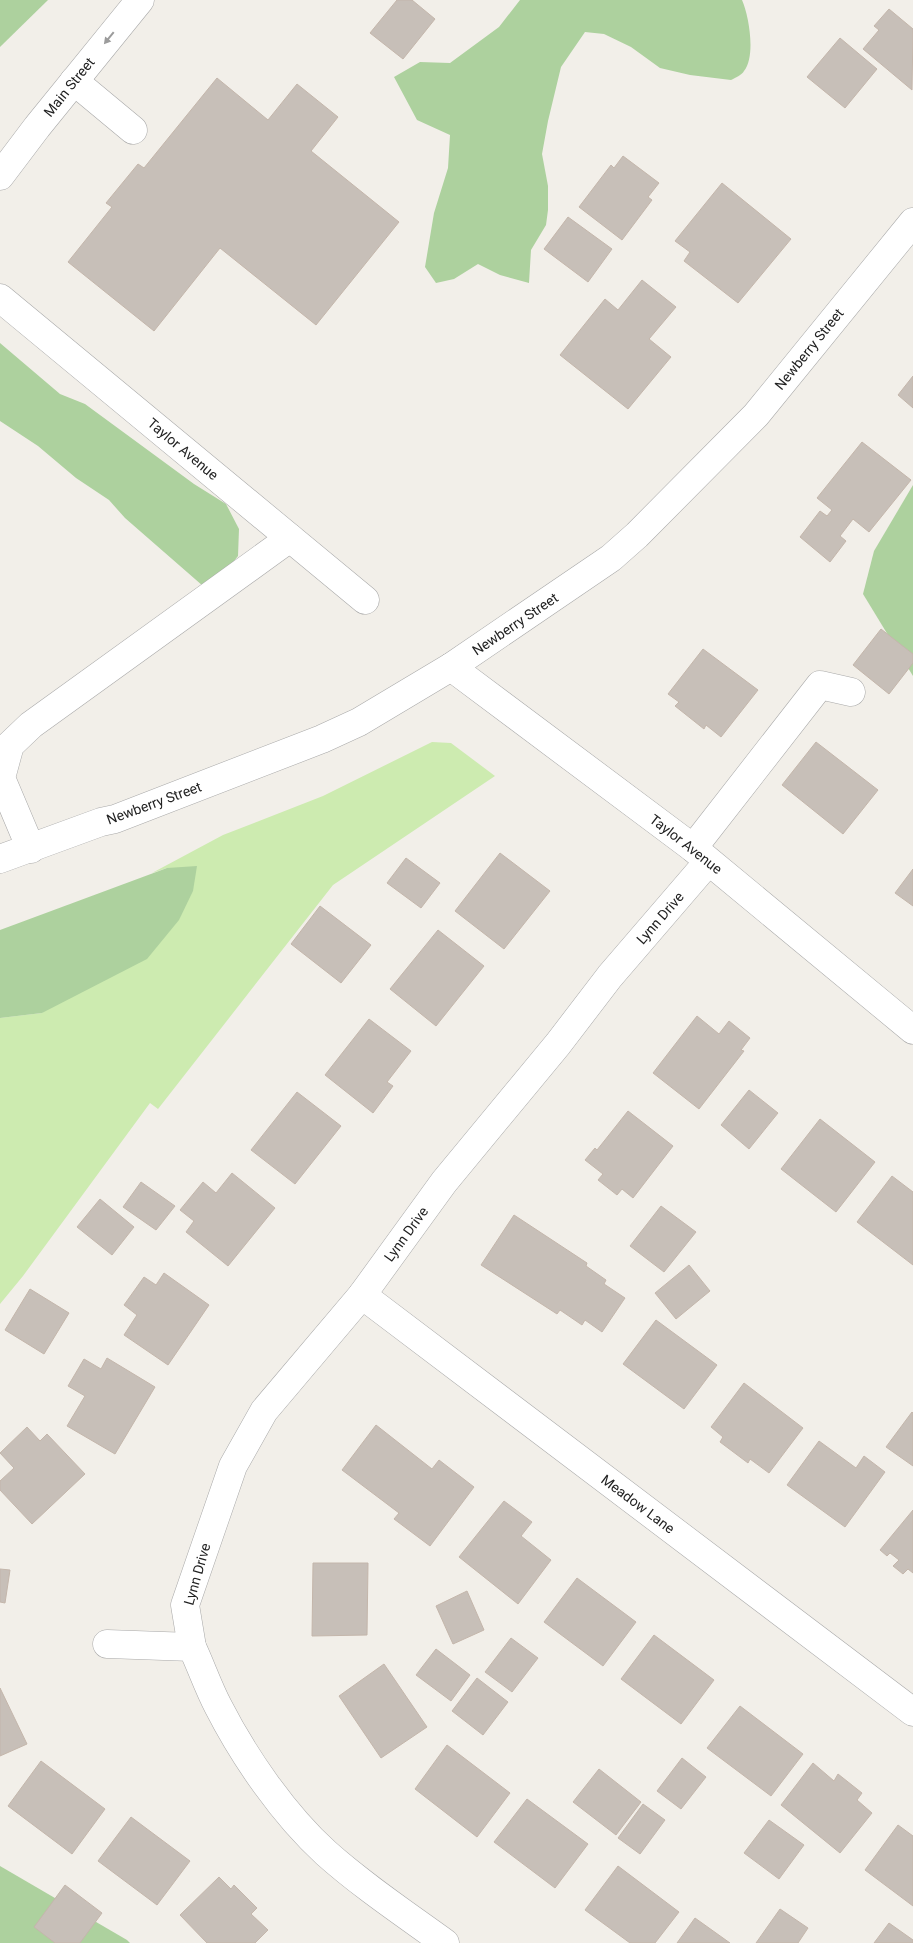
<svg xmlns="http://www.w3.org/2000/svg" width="913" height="1943" font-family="Roboto,sans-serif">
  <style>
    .grass { fill: #cdebb0 }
    .forest { fill: #add19e }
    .building { fill: #c7bfb8; stroke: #c4b6ab }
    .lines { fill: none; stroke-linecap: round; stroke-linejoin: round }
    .minor-casing { stroke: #a9a9a9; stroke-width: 29 }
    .minor { stroke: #fff; stroke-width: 28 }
    .oneway { fill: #9c9c9c }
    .labels { text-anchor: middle; stroke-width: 4.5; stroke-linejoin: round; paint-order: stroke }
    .street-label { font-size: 14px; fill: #222; stroke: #fff }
  </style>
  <rect width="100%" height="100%" fill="#f2efe9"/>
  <!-- grass -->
  <path class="grass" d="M432,742L451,743L495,776L333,885L158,1109L150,1103L23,1276L0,1304V1018L42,1013L167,868L152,873L223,835L323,796Z"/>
  <!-- forest -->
  <g class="forest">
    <path d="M0,0H48L0,47Z"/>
    <path d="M520,0H742C749,16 756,56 744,71C742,75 735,78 731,80L690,75L660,68L631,47L604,34L585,32L561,67L548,121L542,154L548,186V210L546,225L531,250L529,283L500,275L478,264L454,279L436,283L425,267L434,213L448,168L450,135L417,120L394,77L420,62L450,63L499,27Z"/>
    <path d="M0,343L60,394L85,404L194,484L226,504L239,529L238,556L222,576L203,586L125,518L109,500L76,478L38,446L0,421Z"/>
    <path d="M913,485V676L863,594L874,551Z"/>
    <path d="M197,866L193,891L179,920L147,959L42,1013L0,1018V930L167,868Z"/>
    <path d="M0,1866L127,1940L130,1943H0Z"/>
  </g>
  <!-- building -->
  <g class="building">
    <path d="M397,0H412L435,19L403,59L370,33Z"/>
    <path d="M889,9L913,29L912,90L863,49L879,30L874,26Z"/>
    <path d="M840,38L877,69L845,108L807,77Z"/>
    <path d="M217,78L268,120L297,84L338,117L311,151L399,222L316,325L220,248L154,331L68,262L112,207L106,203L138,164L144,168Z"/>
    <path d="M623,156L659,183L648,197L652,200L622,240L579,207L611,165L614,168Z"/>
    <path d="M722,183L791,239L738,303L684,261L690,252L675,241Z"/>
    <path d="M568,217L612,249L588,282L544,249Z"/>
    <path d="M642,280L676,307L649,339L671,357L628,409L560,355L605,299L618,310Z"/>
    <path d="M913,376V408L898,395Z"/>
    <path d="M862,442L911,480L869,532L853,519L840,536L846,541L830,562L800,537L820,511L827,516L832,510L817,498Z"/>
    <path d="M881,629L913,654V663L889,694L853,665Z"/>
    <path d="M703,649L758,690L721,737L706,725L704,729L675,706L679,702L668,694Z"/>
    <path d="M816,742L878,790L843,834L782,785Z"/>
    <path d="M500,853L550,891L504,949L455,911Z"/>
    <path d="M406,858L440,883L421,908L387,883Z"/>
    <path d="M913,869V906L895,893Z"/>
    <path d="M320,906L371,945L341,983L291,944Z"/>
    <path d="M438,930L484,966L436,1026L390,989Z"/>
    <path d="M697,1016L719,1034L729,1021L750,1038L741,1050L744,1051L699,1109L653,1073Z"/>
    <path d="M369,1019L411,1051L387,1082L393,1086L373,1113L325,1075Z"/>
    <path d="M749,1090L778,1113L749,1149L721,1125Z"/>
    <path d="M297,1092L341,1126L295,1184L251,1150Z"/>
    <path d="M628,1111L673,1146L633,1198L622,1189L617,1195L598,1180L603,1174L585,1160L595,1148L597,1150Z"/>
    <path d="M820,1119L875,1162L836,1212L781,1169Z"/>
    <path d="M232,1173L275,1208L228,1266L186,1232L194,1221L180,1210L203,1182L216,1193Z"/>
    <path d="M892,1176L913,1192V1265L857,1222Z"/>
    <path d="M141,1182L175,1206L156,1230L123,1207Z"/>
    <path d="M100,1199L134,1227L112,1255L77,1227Z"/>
    <path d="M661,1206L696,1232L664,1272L630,1246Z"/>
    <path d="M514,1215L587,1263L586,1266L606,1280L604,1284L625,1298L602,1332L585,1320L582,1325L560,1310L557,1314L481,1265Z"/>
    <path d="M689,1265L710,1291L676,1319L655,1293Z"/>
    <path d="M164,1273L209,1305L168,1365L124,1335L137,1315L124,1305L144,1277L156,1285Z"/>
    <path d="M30,1289L69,1313L44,1354L5,1330Z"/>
    <path d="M656,1320L717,1365L684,1409L623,1364Z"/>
    <path d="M107,1358L155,1387L115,1454L67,1426L85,1396L68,1386L84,1359L101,1369Z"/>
    <path d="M744,1383L803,1428L769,1473L750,1459L748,1463L720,1442L723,1437L711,1427Z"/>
    <path d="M912,1412L913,1413V1466L886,1447Z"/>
    <path d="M376,1425L432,1469L439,1460L474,1487L430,1546L394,1519L399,1513L342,1470Z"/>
    <path d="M27,1427L40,1441L47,1434L85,1474L32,1524L0,1490V1481L14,1468L0,1453Z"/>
    <path d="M819,1441L856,1468L864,1456L885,1472L845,1527L787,1485Z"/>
    <path d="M504,1501L532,1522L521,1536L551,1560L518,1604L459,1557Z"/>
    <path d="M913,1510V1573L908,1569L903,1574L893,1566L899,1560L890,1553L887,1556L880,1550Z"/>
    <path d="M313,1563H368L367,1635L312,1636Z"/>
    <path d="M0,1569L10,1570L5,1603L0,1602Z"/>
    <path d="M577,1578L636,1622L603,1666L544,1622Z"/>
    <path d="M467,1591L484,1630L453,1644L436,1606Z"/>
    <path d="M654,1635L714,1680L681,1724L621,1679Z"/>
    <path d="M511,1638L538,1658L512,1692L485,1672Z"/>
    <path d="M436,1649L470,1675L451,1701L416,1675Z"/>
    <path d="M384,1664L427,1727L381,1758L339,1696Z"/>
    <path d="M477,1678L508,1702L483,1735L452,1711Z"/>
    <path d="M0,1688L27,1744L0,1756Z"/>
    <path d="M740,1706L803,1754L771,1796L707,1748Z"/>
    <path d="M447,1745L510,1793L477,1837L415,1789Z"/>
    <path d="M682,1758L706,1777L681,1809L657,1791Z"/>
    <path d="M41,1761L105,1809L72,1854L8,1806Z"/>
    <path d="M813,1763L834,1781L838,1774L862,1793L857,1800L872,1813L840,1853L781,1805Z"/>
    <path d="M599,1769L641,1802L616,1835L573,1802Z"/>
    <path d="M527,1799L588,1844L555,1888L494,1842Z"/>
    <path d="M643,1804L665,1820L640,1854L618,1838Z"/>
    <path d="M131,1817L190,1861L157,1905L98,1861Z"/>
    <path d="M769,1820L804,1845L779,1879L744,1853Z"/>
    <path d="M898,1825L913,1836V1906L865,1870Z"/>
    <path d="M618,1866L679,1912L655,1943H630L585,1910Z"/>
    <path d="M219,1877L231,1889L234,1885L257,1908L251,1914L268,1930L255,1943H207L180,1915Z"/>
    <path d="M65,1885L102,1913L80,1943H55L34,1927Z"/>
    <path d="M780,1909L808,1928L798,1943H756Z"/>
    <path d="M695,1918L730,1943H677Z"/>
    <path d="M889,1923L913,1940V1943H874Z"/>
  </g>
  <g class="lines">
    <defs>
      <g id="minor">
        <path d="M74,81L133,130"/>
        <path d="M0,176L37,127L140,0"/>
        <path d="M0,298L365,600"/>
        <path d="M451,667L693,848L913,1030"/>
        <path d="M693,848L820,685L851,692"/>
        <path d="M31,849L1,778L10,745L31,725L290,538"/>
        <path d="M0,859L101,822L115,819L322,739L359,722L451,667L611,558L637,535L756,415L913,222"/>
        <path d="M362,1295L913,1712"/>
        <path d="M107,1644L192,1647C201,1666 208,1687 218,1706C244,1757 284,1815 326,1853C363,1886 405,1914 445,1943"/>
        <path d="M192,1647L185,1605L233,1466L264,1411L362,1295L444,1182L558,1044L610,976L708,862"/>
      </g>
    </defs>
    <!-- minor casing -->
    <use href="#minor" class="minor-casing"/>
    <!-- minor -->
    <use href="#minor" class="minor"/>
  </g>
  <!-- one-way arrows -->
  <defs><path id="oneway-solid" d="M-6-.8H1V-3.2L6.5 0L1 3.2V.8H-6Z" transform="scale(1.25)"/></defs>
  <use class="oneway" href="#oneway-solid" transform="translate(109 38) rotate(129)"/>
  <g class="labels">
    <!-- street labels -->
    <g class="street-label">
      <text transform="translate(69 87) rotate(-51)" y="5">Main Street</text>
      <text transform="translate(809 349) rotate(-51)" y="5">Newberry Street</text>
      <text transform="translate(183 449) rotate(40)" y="5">Taylor Avenue</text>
      <text transform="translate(515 624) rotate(-34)" y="5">Newberry Street</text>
      <text transform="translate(154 803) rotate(-20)" y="5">Newberry Street</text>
      <text transform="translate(686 844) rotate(38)" y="5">Taylor Avenue</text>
      <text transform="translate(660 918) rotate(-49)" y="5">Lynn Drive</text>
      <text transform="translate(406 1234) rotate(-54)" y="5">Lynn Drive</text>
      <text transform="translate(638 1504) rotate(37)" y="5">Meadow Lane</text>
      <text transform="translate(197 1574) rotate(-74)" y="5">Lynn Drive</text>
    </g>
  </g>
</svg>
